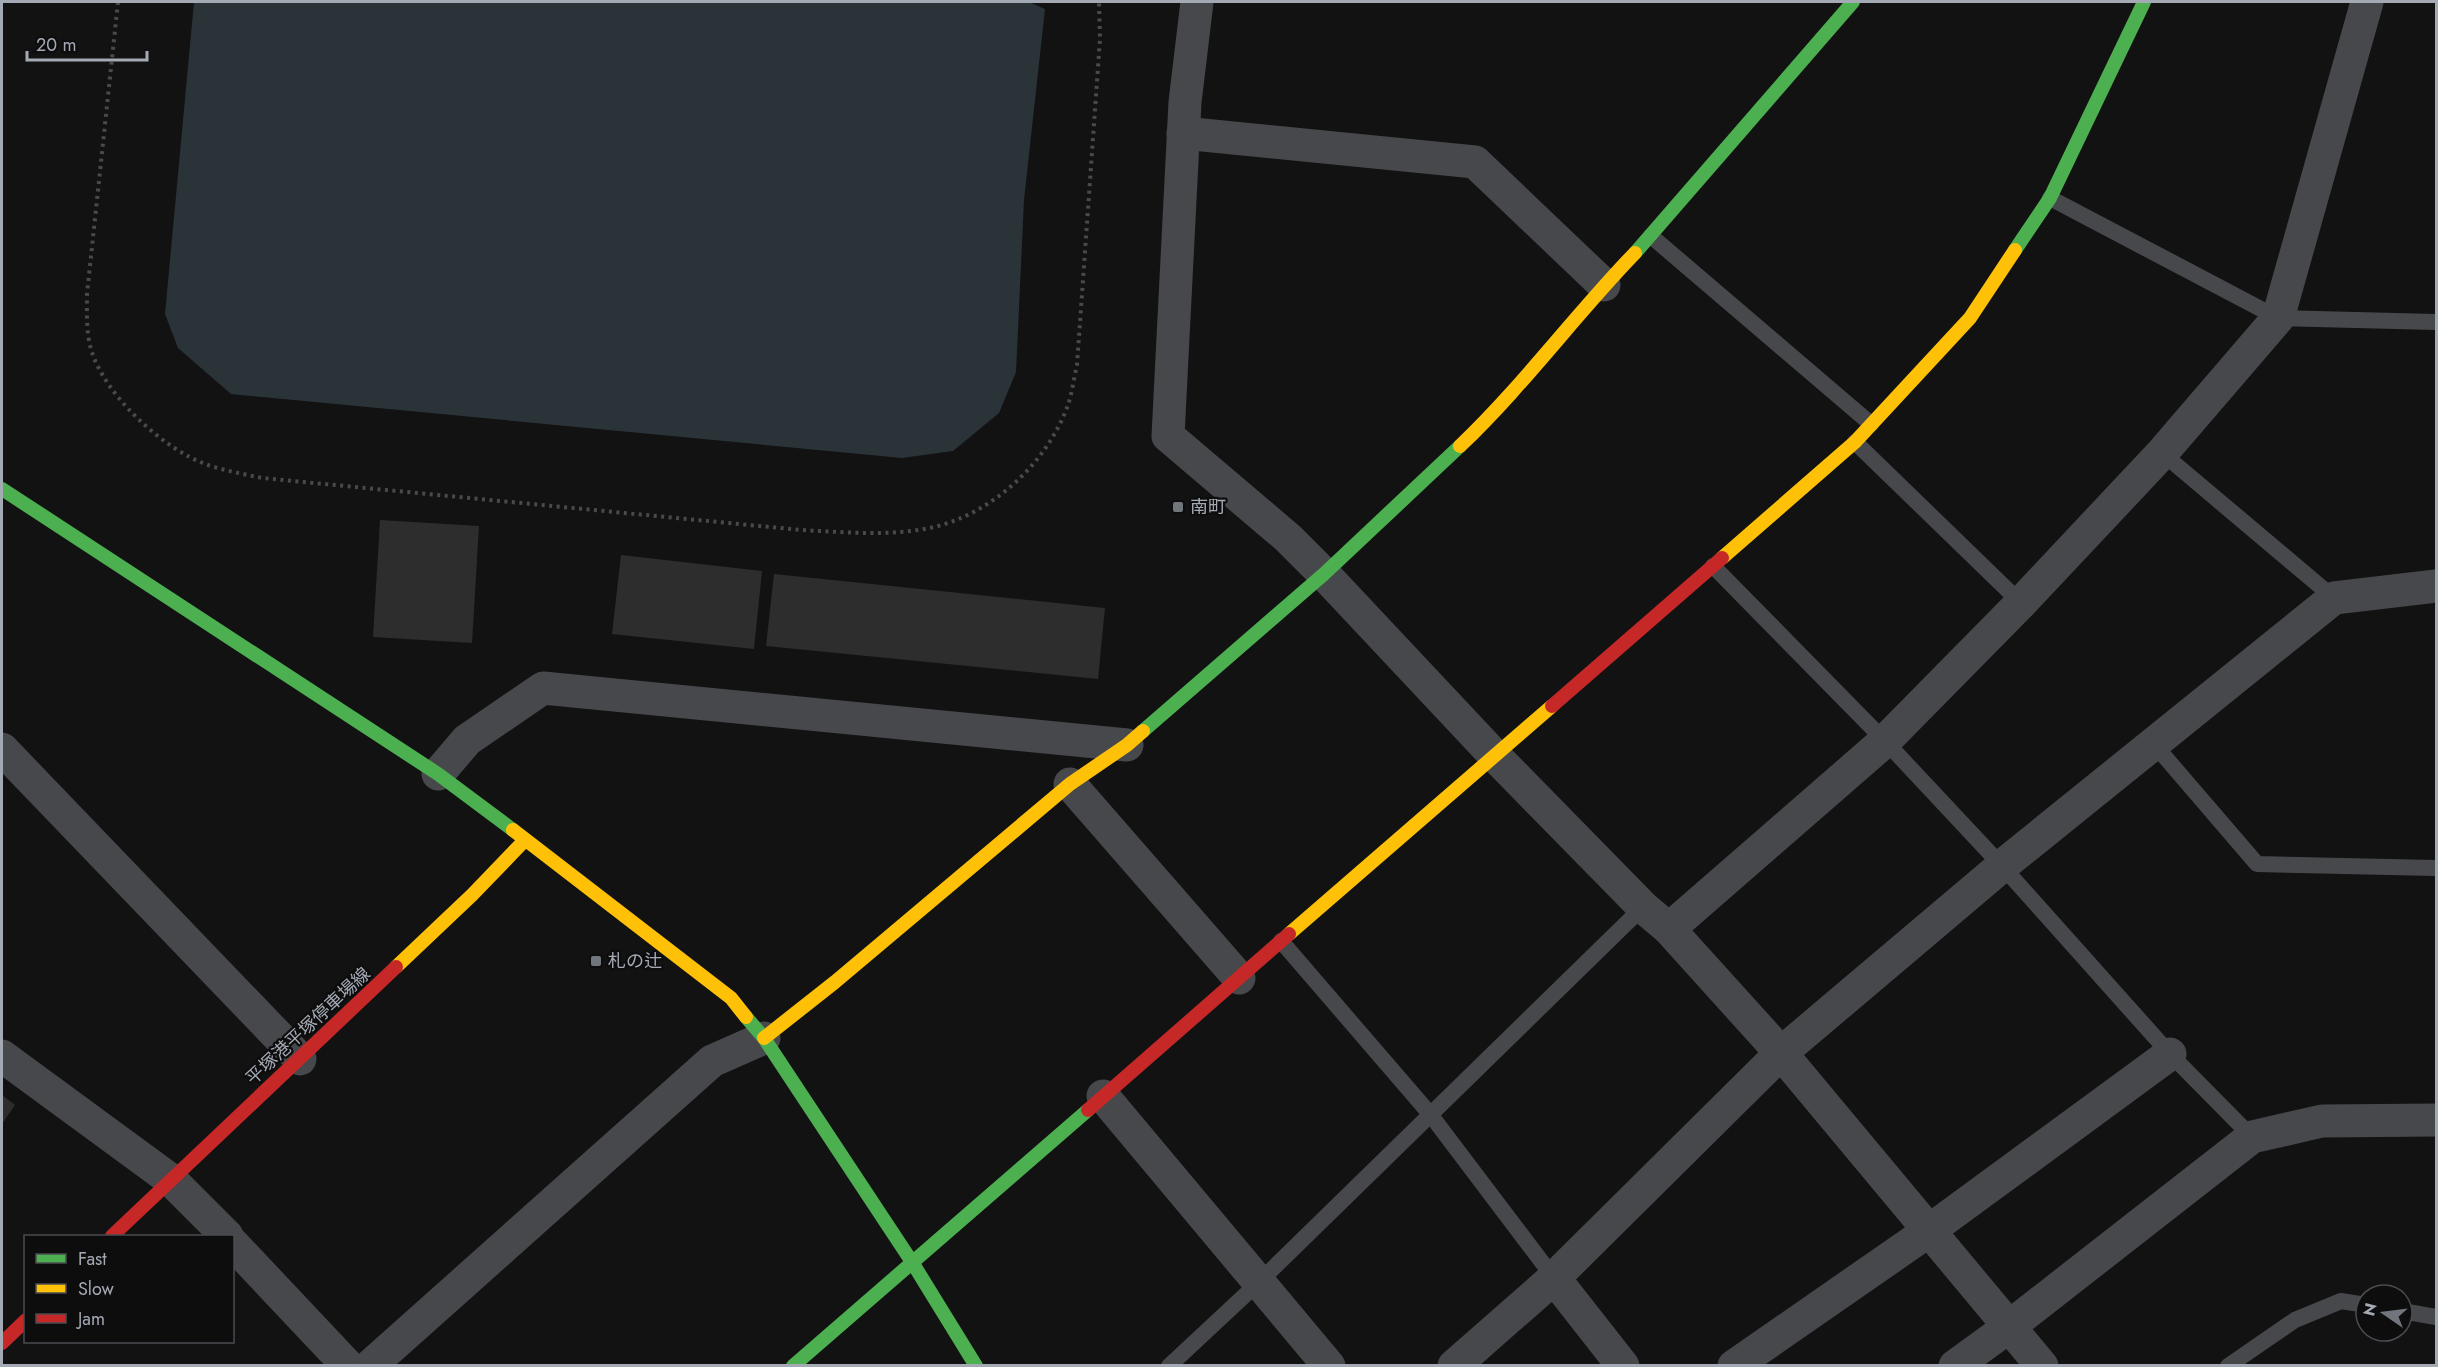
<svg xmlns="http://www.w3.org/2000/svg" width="2438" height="1367" font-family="Jost,'Noto Sans JP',sans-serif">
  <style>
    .water { fill: #2a3338 }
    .building { fill: #2d2d2e }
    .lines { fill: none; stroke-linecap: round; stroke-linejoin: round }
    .path { stroke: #484a4d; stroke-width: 4; stroke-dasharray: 3 4.5; stroke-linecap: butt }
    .lane { stroke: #47484b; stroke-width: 16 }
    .street { stroke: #47484b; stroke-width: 33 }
    .fast { stroke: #4caf50; stroke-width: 14 }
    .slow { stroke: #ffc107; stroke-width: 14 }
    .jam { stroke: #c62828; stroke-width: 14 }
    .poi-dot { fill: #71757c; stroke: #0d0d0e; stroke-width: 2 }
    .labels { text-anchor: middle; stroke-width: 4.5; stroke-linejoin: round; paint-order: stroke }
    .poi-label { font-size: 18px; fill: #a4aab4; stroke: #0d0d0e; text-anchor: start }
    .street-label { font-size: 18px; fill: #a4aab4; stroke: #0d0d0e }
  </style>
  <rect width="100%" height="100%" fill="#121213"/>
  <!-- water -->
  <path class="water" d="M194,2H1029L1045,9L1024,200L1016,372L999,413L953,451L902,458L231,394L178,348L165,314Z"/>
  <!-- building -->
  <g class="building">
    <path d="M380,520L479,526L472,643L373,637Z"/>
    <path d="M621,555L762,571L754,649L612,634Z"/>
    <path d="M774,574L1105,608L1098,679L766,646Z"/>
    <path d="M2,1095L15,1105L2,1124Z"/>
  </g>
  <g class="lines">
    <!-- path -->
    <path class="path" d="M118,2L87,294C87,313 86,332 91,349C104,395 164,450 208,465C226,471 244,474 262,478L801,530C845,532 890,537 934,527C993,513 1047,463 1068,405C1072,393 1074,378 1077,365L1100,39L1099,2"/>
    <!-- lane -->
    <g class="lane">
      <path d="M2050,198L2278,318L2436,322"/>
      <path d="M1651,236L1871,424"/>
      <path d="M1855,442L2021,603"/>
      <path d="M2162,453L2334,598"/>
      <path d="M1713,566L1885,741L2002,866L2170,1054L2252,1137"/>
      <path d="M2153,743L2257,864L2436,868"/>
      <path d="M1281,941L1430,1114L1554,1278"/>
      <path d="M2402,1311L2436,1317"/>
      <path d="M1169,1366L1258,1283L1643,907"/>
      <path d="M2228,1366L2295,1320L2341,1301L2366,1305"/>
    </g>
    <!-- street -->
    <g class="street">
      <path d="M1197,2L1185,102L1168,436L1288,538L1324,574L1494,755L1643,907L1669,929L1781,1053L2042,1366"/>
      <path d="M1183,133L1475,162L1604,285"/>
      <path d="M2,749L300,1059"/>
      <path d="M438,774L467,740L543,688L1127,745"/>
      <path d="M1070,784L1239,978"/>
      <path d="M1669,929L1885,741L2021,603L2162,453L2278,318L2367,2"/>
      <path d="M2,1056L171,1180L227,1236"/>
      <path d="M1103,1096L1329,1366"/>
      <path d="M232,1243L348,1366"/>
      <path d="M1554,1278L1623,1366"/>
      <path d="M370,1366L712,1061L764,1038"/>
      <path d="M1454,1366L1554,1278L1781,1053L2002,866L2334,598L2436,586"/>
      <path d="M1734,1366L1930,1230L2170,1054"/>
      <path d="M1955,1366L2010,1326L2252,1137L2322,1121L2436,1120"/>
    </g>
    <!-- fast -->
    <g class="fast">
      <path d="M2015,250L2050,198L2144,2"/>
      <path d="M1635,253L1853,2"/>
      <path d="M2,489L438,774L513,830"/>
      <path d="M1143,731L1324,574L1460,446"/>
      <path d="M746,1017L764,1038L912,1262L976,1366"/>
      <path d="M793,1366L1088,1110"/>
    </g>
    <!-- slow -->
    <g class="slow">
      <path d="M1460,446C1523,386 1575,315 1635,253"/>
      <path d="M1722,558L1855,442L1970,318L2015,250"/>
      <path d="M513,830L731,998L746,1017"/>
      <path d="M1289,934L1552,706"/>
      <path d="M396,967L472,895L525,840"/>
      <path d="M764,1038L835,982L1070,784L1127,745L1143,731"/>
    </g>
    <!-- jam -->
    <g class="jam">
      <path d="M1552,706L1722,558"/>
      <path d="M1088,1110L1289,934"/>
      <path d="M112,1236L396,967"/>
      <path d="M2,1343L26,1320"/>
    </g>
  </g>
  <!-- markers -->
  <g class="poi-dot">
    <rect x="1172" y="501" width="12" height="12" rx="3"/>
    <rect x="590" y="955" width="12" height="12" rx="3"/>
  </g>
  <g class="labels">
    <!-- poi labels -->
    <g class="poi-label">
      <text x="1190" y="513">南町</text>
      <text x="608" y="967">札の辻</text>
    </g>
    <!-- street labels -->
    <g class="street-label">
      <text transform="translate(308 1026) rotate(-43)" y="6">平塚港平塚停車場線</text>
    </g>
  </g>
  <!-- border -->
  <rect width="2438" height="1367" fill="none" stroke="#a4aab4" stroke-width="6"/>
  <!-- legend -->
  <rect x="24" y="1235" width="210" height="108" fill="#0d0d0e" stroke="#494c50" stroke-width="1.5"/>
  <rect x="36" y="1254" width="30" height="9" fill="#4caf50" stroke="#494c50" stroke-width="1.5"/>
  <text x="78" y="1265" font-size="18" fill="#a4aab4">Fast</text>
  <rect x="36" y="1284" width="30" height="9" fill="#ffc107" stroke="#494c50" stroke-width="1.5"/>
  <text x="78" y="1295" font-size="18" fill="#a4aab4">Slow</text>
  <rect x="36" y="1314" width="30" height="9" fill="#c62828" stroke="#494c50" stroke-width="1.5"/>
  <text x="78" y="1325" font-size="18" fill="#a4aab4">Jam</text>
  <!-- north arrow -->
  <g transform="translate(2384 1313) rotate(284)"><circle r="28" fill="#0d0d0e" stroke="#494c50" stroke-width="1.5"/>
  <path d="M0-4.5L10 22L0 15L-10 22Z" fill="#71757c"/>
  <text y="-9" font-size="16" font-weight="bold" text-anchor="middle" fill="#a4aab4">N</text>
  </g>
  <!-- scale -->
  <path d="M27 51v9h120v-9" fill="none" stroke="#a4aab4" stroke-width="3"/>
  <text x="36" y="51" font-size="18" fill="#a4aab4" stroke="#0d0d0e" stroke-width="4.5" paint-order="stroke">20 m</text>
</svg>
